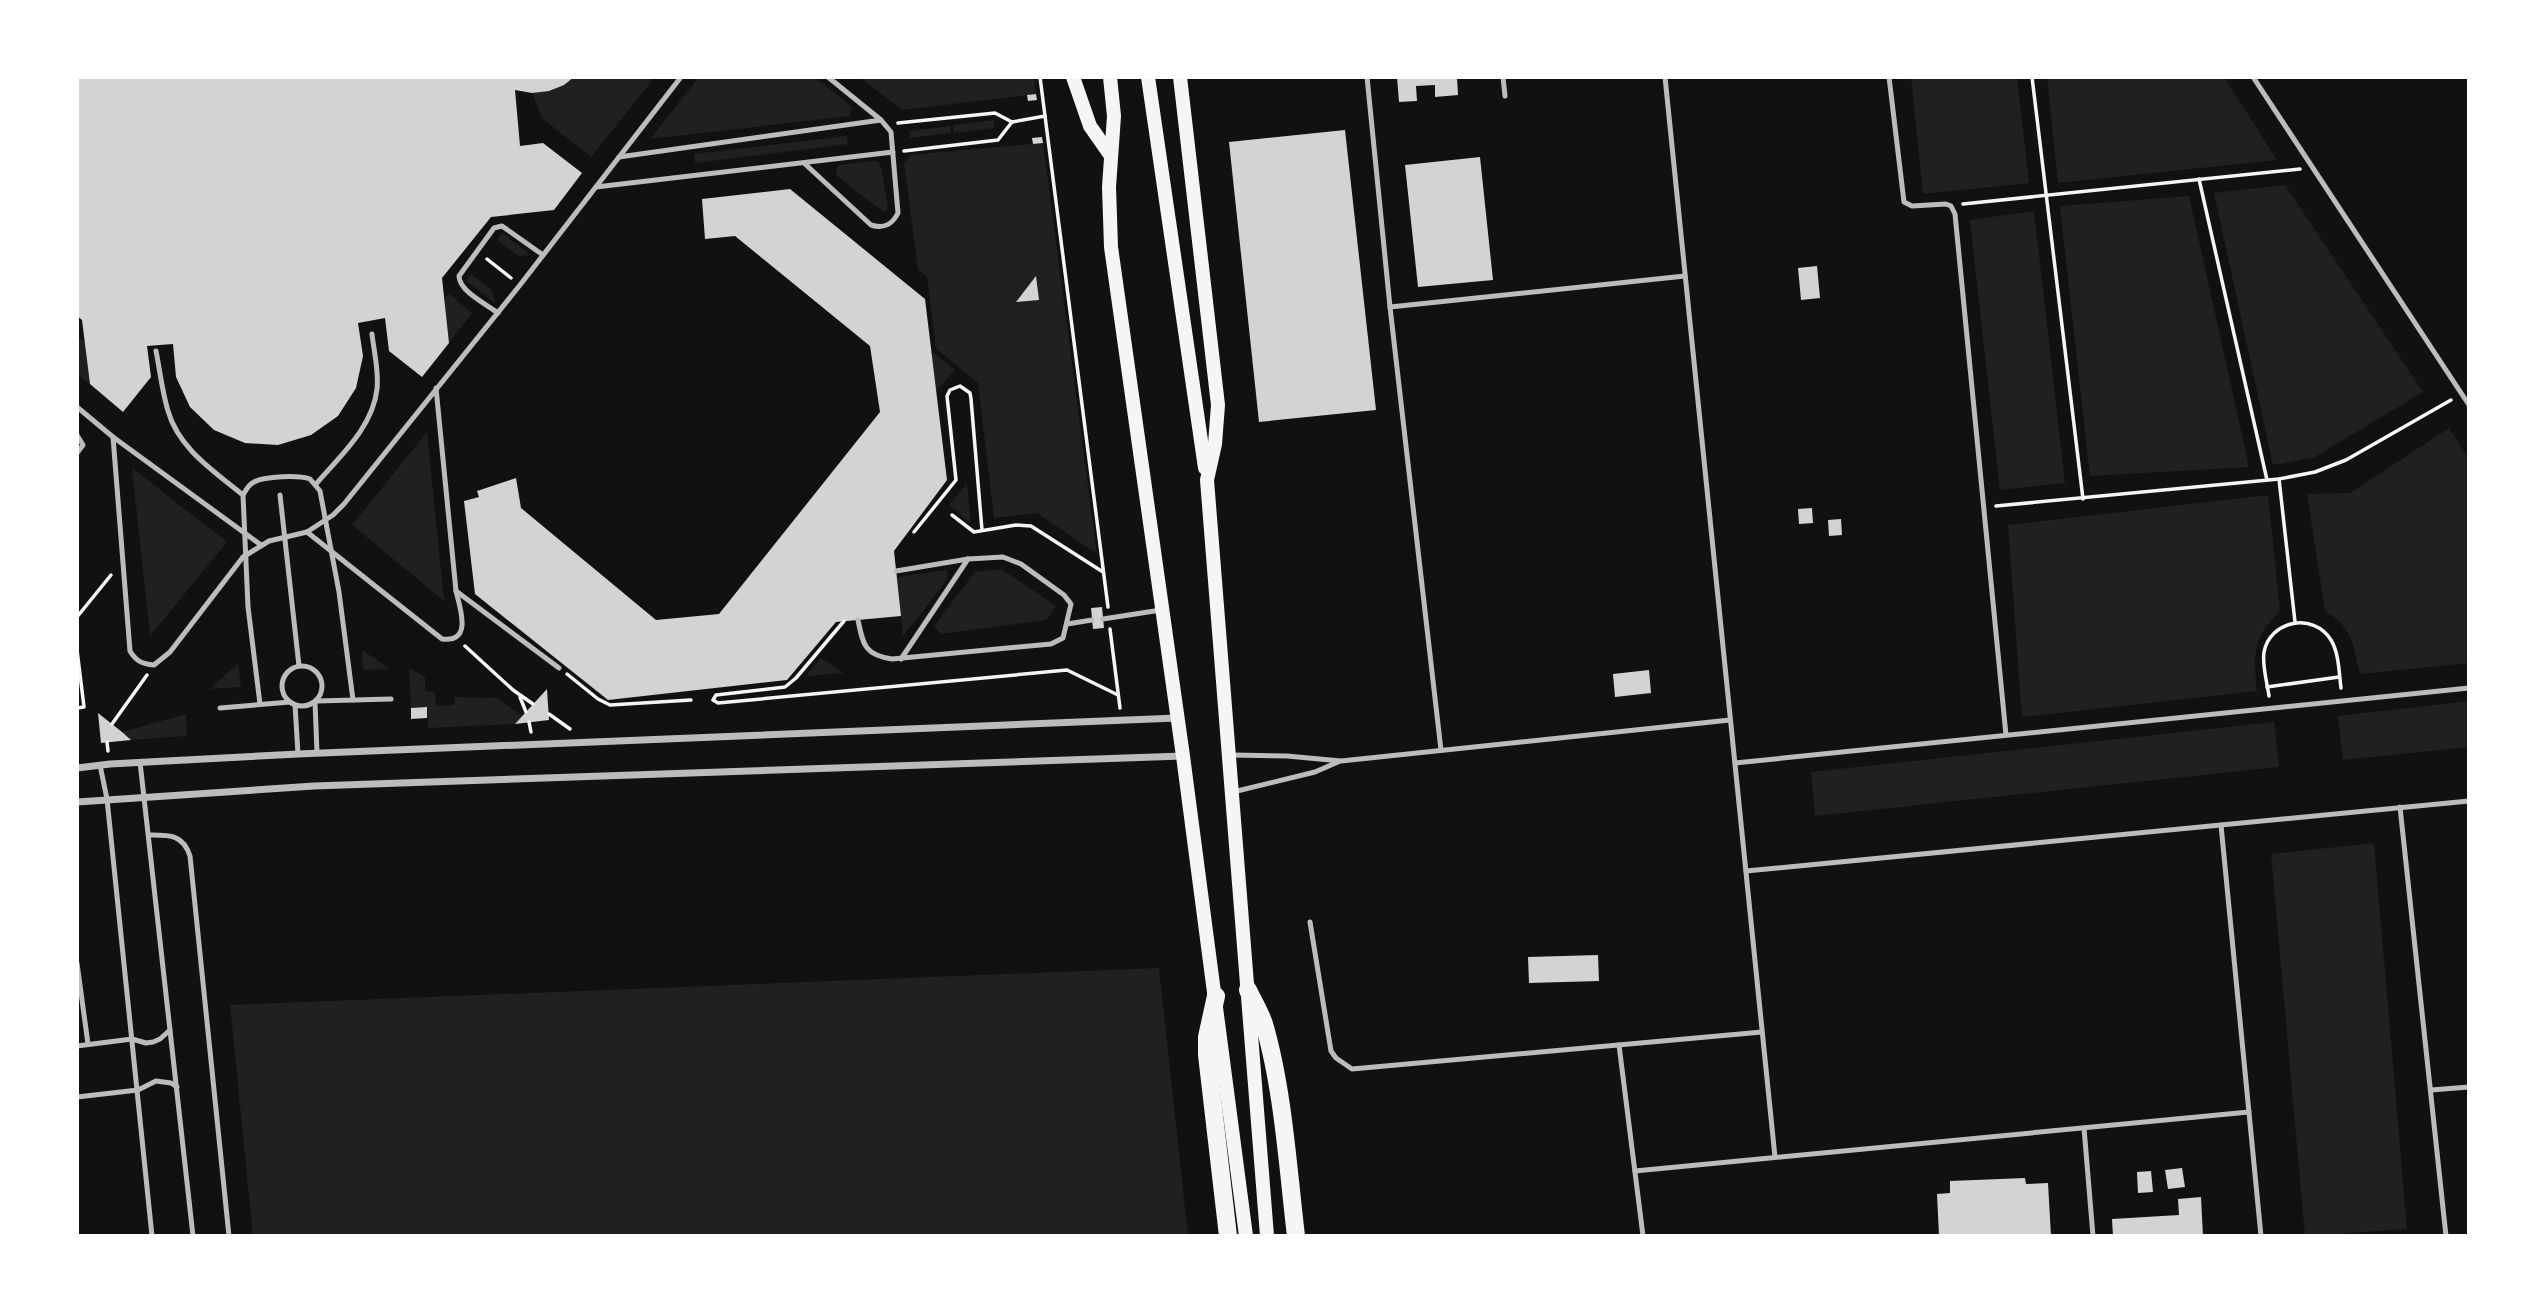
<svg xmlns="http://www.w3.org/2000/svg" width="2546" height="1313" font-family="Raleway,sans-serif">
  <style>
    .green { fill: #202020 }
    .building { fill: #d3d3d3 }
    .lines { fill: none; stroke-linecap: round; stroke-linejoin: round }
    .path { stroke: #f5f5f5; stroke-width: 3.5 }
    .service { stroke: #bcbcbc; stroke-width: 5 }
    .minor { stroke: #bcbcbc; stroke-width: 7 }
    .secondary { stroke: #f5f5f5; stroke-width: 14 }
    .trunk { stroke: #f5f5f5; stroke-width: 18 }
  </style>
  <rect width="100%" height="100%" fill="#111"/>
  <!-- green -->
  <g class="green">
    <path d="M574,77H655L591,157L542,118L532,93C549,91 561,88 574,77Z"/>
    <path d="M699,77H815L852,107L850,116L650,139Z"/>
    <path d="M860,77H1034L1036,94L902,110Z"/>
    <path d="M1911,77H2017L2029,183L1923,194Z"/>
    <path d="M2047,77H2224L2277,160L2058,183Z"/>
    <path d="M994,120V128L954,133L953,125Z"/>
    <path d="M950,126L951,133L910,138L909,131Z"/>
    <path d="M847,136L848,144L695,163L694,154Z"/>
    <path d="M1043,143L1097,554L1037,513L994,518L978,383L936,348L927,277L918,269L904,164L910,155Z"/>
    <path d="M872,161L878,162L881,167L888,207L886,212L882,211L836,175L838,165Z"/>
    <path d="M2285,185L2423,392L2313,458L2273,465L2214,193Z"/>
    <path d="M2189,196L2249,467L2090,476L2060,206Z"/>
    <path d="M2034,211L2065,483L2000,490L1970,220Z"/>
    <path d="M502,233L531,255L518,256L497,240Z"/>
    <path d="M471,274L492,290L495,303L466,281Z"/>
    <path d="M449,294L472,313L449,343L444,300Z"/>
    <path d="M77,337L85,342L90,384L77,374Z"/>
    <path d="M932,352L955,370L936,391Z"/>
    <path d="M2449,428L2469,459V663L2360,674C2352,643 2354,629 2325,611L2307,494L2350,493Z"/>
    <path d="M427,432L444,601L352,525Z"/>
    <path d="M132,468L227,542L150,636Z"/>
    <path d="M967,483L971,524L949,505Z"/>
    <path d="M2268,495L2280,611C2253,638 2253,654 2257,691L2022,717L2008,525Z"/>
    <path d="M1001,569L1056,606L1047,620L941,634L934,626L975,572Z"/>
    <path d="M947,570L948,579L903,636L897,577Z"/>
    <path d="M362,650L390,669L363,670Z"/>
    <path d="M821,658L844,673L806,676Z"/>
    <path d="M238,663L241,687L210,689Z"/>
    <path d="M409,668L425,677V691L435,692L436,706L454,705V697L497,698L523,716L515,724L428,728L427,707L411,708Z"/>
    <path d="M2469,701V747L2343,760L2338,716Z"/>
    <path d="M186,714L187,736L131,740L122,732Z"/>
    <path d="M2274,722L2279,767L1815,816L1811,772Z"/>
    <path d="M2374,843L2407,1229L2305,1236L2271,854Z"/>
    <path d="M1159,968L1188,1236H253L230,1005Z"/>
  </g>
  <!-- building -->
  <g class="building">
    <path d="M77,77H574L564,85L549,91L532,93L515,90L520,146L543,143L582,173L554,210L491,217L442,278L449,343L422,377L389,351L385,318L358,323L363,356L356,388L338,416L311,435L278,445L245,443L214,430L190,407L176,377L173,344L147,346L151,377L123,412L90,384L82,320L77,316Z"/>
    <path d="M1397,77H1457L1458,95L1435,97V85L1416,86L1417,101L1399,102Z"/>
    <path d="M1036,94L1037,100L1028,101L1027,95Z"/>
    <path d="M1345,130L1376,410L1259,422L1229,142Z"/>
    <path d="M1042,137L1043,143L1033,144L1032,138Z"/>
    <path d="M1480,157L1493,280L1418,287L1405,165Z"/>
    <path d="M790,189L925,299L947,480L894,551L901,616L836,622L787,680L608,700L475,594L464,501L479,497L477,491L516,478L521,508L656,620L719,614L880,412L870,346L735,236L705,239L702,199Z"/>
    <path d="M1817,266L1820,298L1801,300L1798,268Z"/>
    <path d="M1036,276L1039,300L1016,302Z"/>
    <path d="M1812,508L1813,523L1799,524L1798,509Z"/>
    <path d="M1841,519L1842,535L1829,536L1828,520Z"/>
    <path d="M1102,607L1104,628L1093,629L1091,608Z"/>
    <path d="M1649,670L1651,693L1615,697L1613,674Z"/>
    <path d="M547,689L549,720L515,724Z"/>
    <path d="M427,707V718L411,719V708Z"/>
    <path d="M98,713L122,732L131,740L101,743Z"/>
    <path d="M1598,955L1599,981L1529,983L1528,957Z"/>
    <path d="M2182,1168L2185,1187L2168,1189L2165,1170Z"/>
    <path d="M2151,1171L2153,1192L2138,1193L2137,1172Z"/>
    <path d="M2025,1178L2026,1184L2048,1183L2051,1236H1939L1937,1194L1950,1193V1181Z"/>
    <path d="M2201,1197L2203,1236H2113L2112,1219L2179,1215L2178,1199Z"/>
  </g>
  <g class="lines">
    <!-- path -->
    <g class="path">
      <path d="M2032,77L2083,499"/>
      <path d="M1045,116L1108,607"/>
      <path d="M898,123L995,113L1012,122L1045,116L1040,77"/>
      <path d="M904,151L998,140L1012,122"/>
      <path d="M2199,179L2267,480"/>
      <path d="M1963,204L2300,169"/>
      <path d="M487,259L511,278"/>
      <path d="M2279,479L2295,622"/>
      <path d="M1996,506L2279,479L2315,472L2346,460L2451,400"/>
      <path d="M952,515L974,532L1016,525L1031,526L1103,572"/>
      <path d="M914,532L956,480L947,396L950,390L960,386L970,393L971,399L982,530"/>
      <path d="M77,617L111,575"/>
      <path d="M844,621L796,678L785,687L716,695L713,700L718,703L1067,670L1118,695"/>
      <path d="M1110,629L1120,708"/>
      <path d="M465,646L513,690L533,704"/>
      <path d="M77,650L84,707L77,708"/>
      <path d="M567,674L598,699L610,705L691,700"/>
      <path d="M2267,687L2339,677"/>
      <path d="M2269,696C2267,682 2262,666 2264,652C2270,620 2314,612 2331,640C2339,653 2339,673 2341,688"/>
      <path d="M520,697L526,712"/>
      <path d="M549,714L570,729"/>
      <path d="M529,722L531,732"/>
      <path d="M112,724L147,675"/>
      <path d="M107,742L108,751"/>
    </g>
    <!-- service -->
    <g class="service">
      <path d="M1367,77L1390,307L1441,750"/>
      <path d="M1503,77L1505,96"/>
      <path d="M1665,77L1775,1157"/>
      <path d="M1889,77L1904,202L1912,206L1946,204L1951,206L1955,214L2006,735"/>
      <path d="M2253,77L2469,405"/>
      <path d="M619,157L881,120"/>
      <path d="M804,163L871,225C884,229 892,225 898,213L891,132L881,120L828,77"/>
      <path d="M596,187L893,152"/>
      <path d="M1390,307L1685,276"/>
      <path d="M498,313C486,304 459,291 459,276L494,228L502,226L543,255"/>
      <path d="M156,351C160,371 162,391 168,411C179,449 214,471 243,495"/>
      <path d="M77,407L113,437L261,545"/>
      <path d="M77,435L83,445L77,453"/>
      <path d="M113,437L130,651C136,661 142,664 154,665L170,652L243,557L269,541L307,532L333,515L344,504L520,285L681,77"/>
      <path d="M316,484C340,456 373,427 377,389C379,371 374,352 372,334"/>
      <path d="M280,495L299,666"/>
      <path d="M307,532L442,639C473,643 460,608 456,591L436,388"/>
      <path d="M456,591L559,668"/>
      <path d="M1103,619L1161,610"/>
      <path d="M858,620C863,644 864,655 892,659L1051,644L1063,638L1071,604L1064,595L1021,564L1003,557L968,559L896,571"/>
      <path d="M1067,624L1092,620"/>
      <path d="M901,659L968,559"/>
      <circle cx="302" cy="686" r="20"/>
      <path d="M317,701L391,699"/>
      <path d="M315,702L317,753"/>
      <path d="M260,704L248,607L243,495C246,490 248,485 254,482C265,476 299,475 310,479L320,491L339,592L353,700"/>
      <path d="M295,705L298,754"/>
      <path d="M220,708L290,702"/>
      <path d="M1232,755L1287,756L1341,761L1730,720"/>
      <path d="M140,762L193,1236"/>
      <path d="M1735,763L2469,688"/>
      <path d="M100,765L107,799L152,1236"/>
      <path d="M1233,792L1315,772L1338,762"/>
      <path d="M2400,807L2446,1236"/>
      <path d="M2221,825L2261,1236"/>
      <path d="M149,835C169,835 183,834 190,856L229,1236"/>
      <path d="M1746,871L2469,801"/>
      <path d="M1310,922L1331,1051L1336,1058L1352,1069L1762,1032"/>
      <path d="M77,963L88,1044"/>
      <path d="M1619,1045L1643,1236"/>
      <path d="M77,1046L132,1039L146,1043L153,1042L160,1039L170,1030"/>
      <path d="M2431,1090L2469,1087"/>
      <path d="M77,1097L138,1090L156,1081L171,1083L177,1087"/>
      <path d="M2084,1128L2093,1236"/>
      <path d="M1635,1171L2249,1112"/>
    </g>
    <!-- minor -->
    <g class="minor">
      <path d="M77,768L110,764L298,754L1177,718"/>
      <path d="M77,802L314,786L1183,756"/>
    </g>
    <!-- secondary -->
    <g class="secondary">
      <path d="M1073,77L1090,126L1111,156"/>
      <path d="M1110,77L1114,116L1109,187L1111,247L1183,756L1246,1236"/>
      <path d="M1148,77L1205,468"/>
      <path d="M1180,77L1218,405L1215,444L1207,480L1267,1236"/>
    </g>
    <!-- trunk -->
    <g class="trunk">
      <path d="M1248,990C1253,1001 1260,1012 1264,1024C1283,1088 1288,1169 1296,1236"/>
      <path d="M1216,996L1207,1037V1055L1228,1236"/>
    </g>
  </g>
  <!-- border -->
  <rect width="2546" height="1313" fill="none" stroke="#ffffff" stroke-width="158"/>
</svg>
